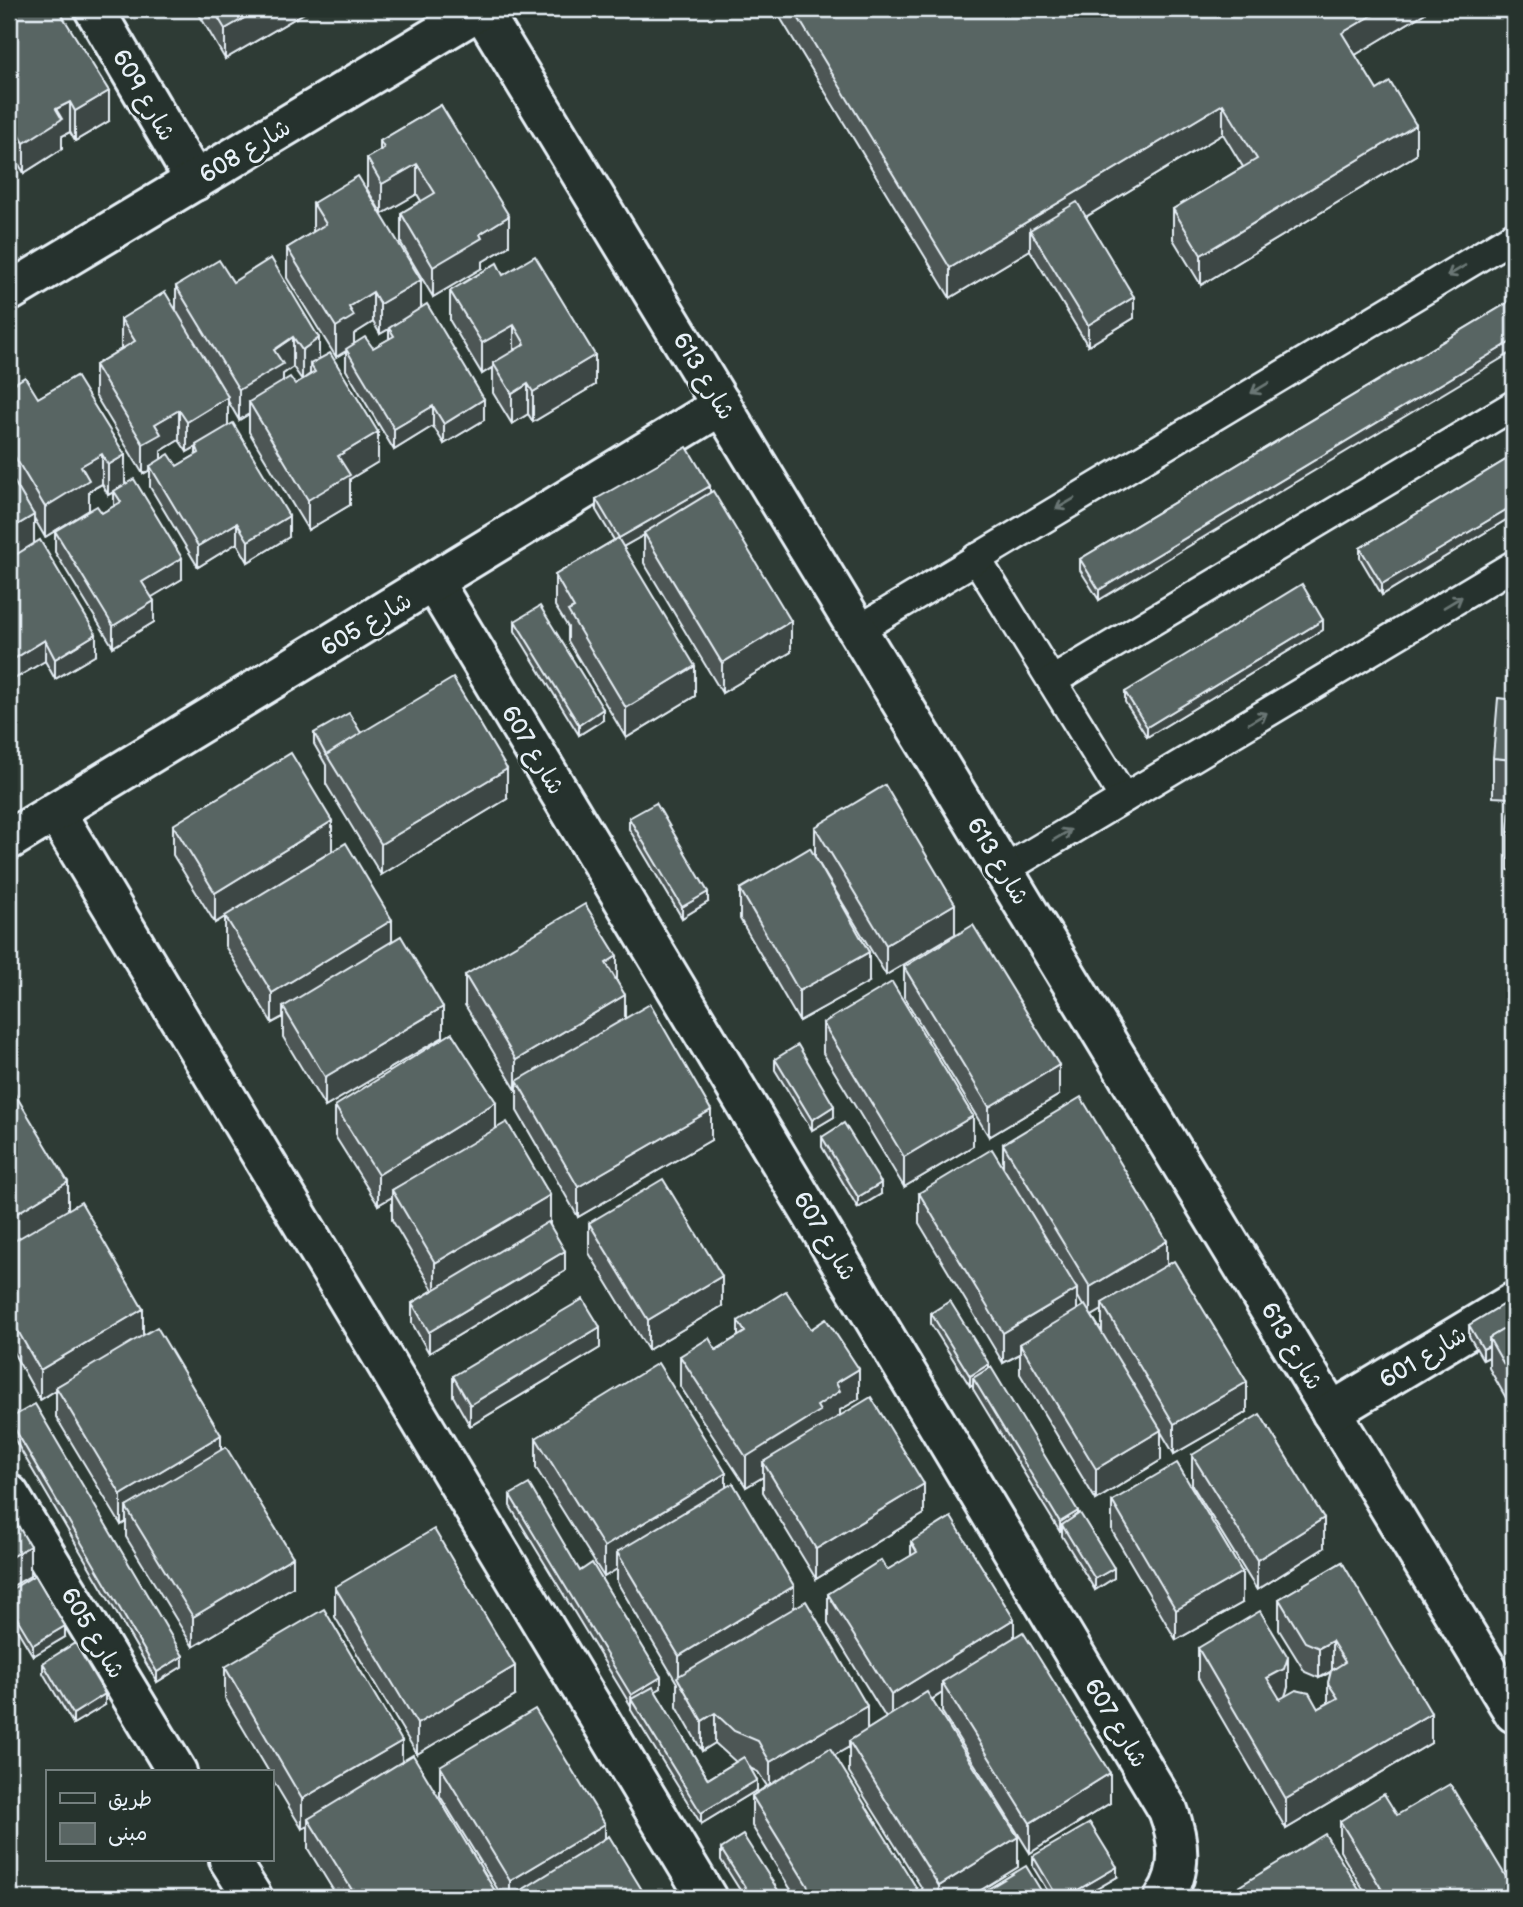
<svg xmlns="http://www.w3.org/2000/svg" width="1523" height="1907" font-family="'Balsamiq Sans','Playpen Sans Arabic',sans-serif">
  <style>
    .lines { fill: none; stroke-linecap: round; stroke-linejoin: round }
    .lane-casing { stroke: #e8f1f8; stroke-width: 33 }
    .street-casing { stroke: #e8f1f8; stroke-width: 44 }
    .lane { stroke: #26332d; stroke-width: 28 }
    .street { stroke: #26332d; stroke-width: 38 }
    .wall { fill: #4d5755; stroke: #e8f1f8; stroke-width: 2; fill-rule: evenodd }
    .shaded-wall { fill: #3e4745; stroke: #e8f1f8; stroke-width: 2 }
    .building { fill: #596563; stroke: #e8f1f8; stroke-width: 2 }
    .oneway { stroke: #6a7674 }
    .labels { text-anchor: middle; stroke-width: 6; stroke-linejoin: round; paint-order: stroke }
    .street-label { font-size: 24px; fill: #e8f1f8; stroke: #26332d }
  </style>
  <rect width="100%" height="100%" fill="#2e3b35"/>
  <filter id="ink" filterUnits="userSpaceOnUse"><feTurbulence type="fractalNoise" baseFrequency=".0143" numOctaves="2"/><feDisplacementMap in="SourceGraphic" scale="14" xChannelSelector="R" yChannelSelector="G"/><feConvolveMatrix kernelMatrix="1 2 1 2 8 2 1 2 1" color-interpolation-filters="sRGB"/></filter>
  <g filter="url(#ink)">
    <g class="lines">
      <defs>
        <g id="lane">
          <path d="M976,558L1124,798"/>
          <path d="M858,630L1514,236"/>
          <path d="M1052,681L1514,405"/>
          <path d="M1004,870L1514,565"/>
        </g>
        <g id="street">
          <path d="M94,9L195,181"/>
          <path d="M481,9L1514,1713"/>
          <path d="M9,292L481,9"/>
          <path d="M434,583L1168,1810C1179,1839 1183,1871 1164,1898"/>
          <path d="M56,813L707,1898"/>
          <path d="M9,840L722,405"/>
          <path d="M1331,1412L1514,1302"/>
          <path d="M9,1494L177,1772"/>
          <path d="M229,1860L253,1898"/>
        </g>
      </defs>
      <!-- lane casing -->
      <use href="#lane" class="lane-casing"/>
      <!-- street casing -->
      <use href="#street" class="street-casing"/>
      <!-- lane -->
      <use href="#lane" class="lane"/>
      <!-- street -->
      <use href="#street" class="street"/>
    </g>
    <!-- wall -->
    <g class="wall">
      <path d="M9,9L109,121L75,141L70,132L62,136V149L24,173L9,148Z"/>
      <path d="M196,9H311L225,59Z"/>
      <path d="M775,9H1425V13L1355,55L1416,155L1201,285L1173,239V209L1243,167L1223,134L1086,217L1134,318L1088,346L1030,250L950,298Z"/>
      <path d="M441,105L509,246L482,262V268L433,297L401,243V213L421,201L417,194L382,214L367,189V158L380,151V141Z"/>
      <path d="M313,203L421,308L484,420L444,444L433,426L394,450L346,370V351L336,357L287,278V248L313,232ZM373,322L380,334L389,329V339L373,348L354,344V334Z"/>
      <path d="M503,275L595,385L533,422L528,414L512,424L493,393V367L482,374L450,321V291Z"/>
      <path d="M233,282L319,359L378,462L350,479V505L308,530L249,432V414L239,420L228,401V426L289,537L248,562L237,543L198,567L150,487V470L143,474L95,395V365L121,349V319L176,312V286ZM293,367L302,380L295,384L283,381V374ZM179,440L187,452L196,447V455L177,466L161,460V451Z"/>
      <path d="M1514,299L1099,600L1080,570V559Z"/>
      <path d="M76,376L125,485L182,579L151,597L154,622L113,647L55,552V531L45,537L34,518V544L96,655L55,679L45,661L9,682V387L38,398ZM102,484L108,495L114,492V506L102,513L56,530L89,510V491Z"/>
      <path d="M1514,455V515L1382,595L1360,558V548Z"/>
      <path d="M710,493L791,652L722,693L644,563V535L623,547L695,696L626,738L568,641V627L555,606V575L614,540L596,510V499Z"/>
      <path d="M515,621L603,720L579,735L515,631Z"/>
      <path d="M1323,630L1147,737L1125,702V692Z"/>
      <path d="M1514,700V871L1508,870V832L1511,798L1493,797V758Z"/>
      <path d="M314,733H361L507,799L381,875L326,784V765L314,744Z"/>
      <path d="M629,818L708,902L682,918L629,829Z"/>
      <path d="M173,825L332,851L392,941L443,1037L325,1107L283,1037V1017L272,1023L225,946V917L215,923L173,855Z"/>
      <path d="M815,827L955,934L886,975L815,857Z"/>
      <path d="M740,889L869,982L799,1021L740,919Z"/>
      <path d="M904,967L1059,1095L989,1137L904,997Z"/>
      <path d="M465,975L625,1019L711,1140L578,1217L517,1111V1089L516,1090L465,1005Z"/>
      <path d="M823,1023L973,1146L904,1187L823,1053Z"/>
      <path d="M775,1059L834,1117L812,1130L775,1070Z"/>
      <path d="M9,1084L68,1210L143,1336L221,1450L293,1587L193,1647L126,1537V1522L121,1525L56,1417V1390L40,1400L9,1345Z"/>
      <path d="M335,1106L496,1128L550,1225L565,1271L429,1353L412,1323V1303L433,1290L392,1220V1197L378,1205L335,1136Z"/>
      <path d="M822,1137L881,1194L858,1208L822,1147Z"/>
      <path d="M1003,1144L1167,1265L1247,1412L1174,1454L1161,1432V1460L1096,1500L1020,1374V1354L1003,1363L919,1223V1193L1003,1167ZM1077,1295L1083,1306L1077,1310ZM1102,1310V1332L1092,1316Z"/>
      <path d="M589,1223L722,1306L648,1350L589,1253Z"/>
      <path d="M1514,1298V1412L1489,1368V1357L1483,1360L1469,1336V1325Z"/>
      <path d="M931,1313L989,1369L1078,1515L1114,1578L1095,1590L1062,1536V1531L1060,1532L973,1389V1384L970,1386L931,1324Z"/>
      <path d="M738,1321L859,1399L840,1410V1415L924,1514L816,1579L763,1492V1477L746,1487L680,1386V1356L716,1350L738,1336Z"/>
      <path d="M600,1348L470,1426L453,1396V1376Z"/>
      <path d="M9,1419L183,1666L157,1682L9,1430Z"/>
      <path d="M536,1438L726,1488L794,1608L867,1730L886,1718L828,1624V1594L887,1570L911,1556V1542L1014,1637L1110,1803L1030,1853L942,1712V1693L932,1700L1018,1867L971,1896L972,1898H928L849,1772V1747L834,1755L919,1898H796L752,1826V1796L767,1786L758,1772L750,1768L757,1790L701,1824L631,1710V1706L510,1506V1495L580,1571L661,1688L655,1691L708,1779L736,1762L715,1743L702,1751L677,1707V1683L617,1582V1569L604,1577L536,1468Z"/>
      <path d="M1192,1455L1324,1548L1257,1590L1192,1485Z"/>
      <path d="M1112,1501L1242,1603L1176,1640L1112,1531Z"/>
      <path d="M1342,1562L1431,1743L1286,1829L1198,1678V1648L1288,1687L1284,1697L1318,1709L1328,1703V1683L1331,1672L1319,1678L1305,1672L1279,1630V1599Z"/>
      <path d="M335,1587L515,1696L417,1754L335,1617Z"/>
      <path d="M9,1591L65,1637L33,1656L9,1616Z"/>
      <path d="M43,1663L105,1705L73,1724L43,1673Z"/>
      <path d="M225,1667L402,1762L495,1898H338L308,1849V1826L302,1829L271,1777V1772H269L225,1698Z"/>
      <path d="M440,1766L605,1838L647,1898H503L440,1796Z"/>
      <path d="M1397,1815L1514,1898H1368L1340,1851V1821Z"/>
      <path d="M721,1849L783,1898H745L721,1860Z"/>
      <path d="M1033,1856L1117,1877L1081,1898H1052L1033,1867Z"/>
    </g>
    <!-- shaded-wall -->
    <g class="shaded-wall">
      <path d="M260,9H311L225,59V29Z"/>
      <path d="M1383,9H1425V13L1342,63V33Z"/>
      <path d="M109,91V121L75,141V111Z"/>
      <path d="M70,102V132L62,136V149L24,173V143L56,109Z"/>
      <path d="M1223,104V134L1039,245L1030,230V250L950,298V268Z"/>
      <path d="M1416,125V155L1201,285V255Z"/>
      <path d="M417,164V194L382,214V184Z"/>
      <path d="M509,216V246L482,262V268L433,297V267L480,234Z"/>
      <path d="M421,280V310L380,334V304Z"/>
      <path d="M373,292V322L354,334V346L336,357V327L349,307Z"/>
      <path d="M1134,297V318L1088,346V325Z"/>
      <path d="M514,325V355L493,363V367L482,374V343Z"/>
      <path d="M293,337V367L283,374V394L249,402V414L239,420V390L274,350Z"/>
      <path d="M319,338V369L310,364V374L302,380V350Z"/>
      <path d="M1514,340V351L1099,600V590Z"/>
      <path d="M595,355V385L533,422V392Z"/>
      <path d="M528,384V414L512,424V394Z"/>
      <path d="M228,397V428L187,452V422Z"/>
      <path d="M484,399V420L444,444V424Z"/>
      <path d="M433,406V426L394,450V429Z"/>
      <path d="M179,410V440L161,451V464L150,466V470L143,474V444L155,424Z"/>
      <path d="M378,432V462L350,479V505L308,530V500L338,456Z"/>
      <path d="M102,454V484L89,491V510L45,537V507L81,466Z"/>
      <path d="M125,455V485L108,495V465Z"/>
      <path d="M710,486V496L644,533V535L619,549V538Z"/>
      <path d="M1514,505V515L1382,595V584Z"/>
      <path d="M34,515V545L9,560V530Z"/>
      <path d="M289,516V537L248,562V541Z"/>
      <path d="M237,523V543L198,567V546Z"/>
      <path d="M182,558V579L142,603V582Z"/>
      <path d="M154,601V622L113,647V626Z"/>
      <path d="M1323,620V630L1147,737V727Z"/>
      <path d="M791,621V652L722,693V663Z"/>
      <path d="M96,634V655L55,679V659Z"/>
      <path d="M45,640V661L9,682V662Z"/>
      <path d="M695,666V696L626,738V708Z"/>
      <path d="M603,709V720L579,735V725Z"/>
      <path d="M507,769V799L381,875V844Z"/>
      <path d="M332,821V851L215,923V893Z"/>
      <path d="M708,892V902L682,918V907Z"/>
      <path d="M955,904V934L886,975V945Z"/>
      <path d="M392,920V950L283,1007V1017L272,1023V993Z"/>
      <path d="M869,952V982L799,1021V991Z"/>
      <path d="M617,956V987L606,963Z"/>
      <path d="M625,995V1026L517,1081V1089L516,1090V1060Z"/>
      <path d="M443,1007V1037L325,1107V1077Z"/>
      <path d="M1059,1065V1095L989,1137V1107Z"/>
      <path d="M496,1102V1132L392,1190V1197L378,1205V1175Z"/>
      <path d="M834,1106V1117L812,1130V1120Z"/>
      <path d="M711,1110V1140L578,1217V1187Z"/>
      <path d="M973,1116V1146L904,1187V1157Z"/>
      <path d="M68,1182V1212L9,1248V1218Z"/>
      <path d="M881,1183V1194L858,1208V1197Z"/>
      <path d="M550,1195V1225L435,1293V1263Z"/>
      <path d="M1167,1241V1271L1102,1303V1310L1090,1317V1287Z"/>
      <path d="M565,1251V1271L429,1353V1332Z"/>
      <path d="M722,1276V1306L648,1350V1320Z"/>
      <path d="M1077,1289V1319L1020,1344V1354L1003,1363V1333Z"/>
      <path d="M143,1309V1339L56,1387V1390L40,1400V1370Z"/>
      <path d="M600,1327V1348L470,1426V1405Z"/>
      <path d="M1489,1346V1357L1483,1360V1349Z"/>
      <path d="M989,1364V1375L973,1378V1384L970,1386V1376Z"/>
      <path d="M859,1369V1399L840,1410V1421L763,1462V1477L746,1487V1457L817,1406L836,1383Z"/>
      <path d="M1247,1382V1412L1174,1454V1424Z"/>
      <path d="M1161,1430V1460L1096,1500V1469Z"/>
      <path d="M221,1435V1465L126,1507V1522L121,1525V1495Z"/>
      <path d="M726,1473V1503L617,1552V1569L604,1577V1547Z"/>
      <path d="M924,1484V1514L816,1579V1549Z"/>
      <path d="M1078,1511V1521L1062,1525V1531L1060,1532V1522Z"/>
      <path d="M1324,1518V1548L1257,1590V1560Z"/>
      <path d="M30,1546V1576L9,1588V1558Z"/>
      <path d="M293,1557V1587L193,1647V1617Z"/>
      <path d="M1114,1568V1578L1095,1590V1579Z"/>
      <path d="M1242,1572V1603L1176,1640V1610Z"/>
      <path d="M794,1586V1617L679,1680V1656Z"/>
      <path d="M1014,1619V1649L942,1682V1693L891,1725V1695Z"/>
      <path d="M65,1626V1637L33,1656V1645Z"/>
      <path d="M1332,1641V1671L1319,1678V1648Z"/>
      <path d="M183,1656V1666L157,1682V1672Z"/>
      <path d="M1288,1657V1687L1284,1699L1267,1708V1678Z"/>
      <path d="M515,1666V1696L417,1754V1724Z"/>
      <path d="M661,1677V1688L634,1704L631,1699V1706V1695Z"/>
      <path d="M105,1694V1705L73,1724V1714Z"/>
      <path d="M867,1706V1736L849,1741V1747L770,1793V1762Z"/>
      <path d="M715,1713V1743L702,1751V1721Z"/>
      <path d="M1431,1713V1743L1286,1829V1799Z"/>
      <path d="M402,1741V1771L308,1819V1826L302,1829V1799Z"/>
      <path d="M1110,1773V1803L1030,1853V1823Z"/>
      <path d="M757,1780V1790L701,1824V1813Z"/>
      <path d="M605,1824V1854L517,1893V1898H510V1881Z"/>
      <path d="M1018,1837V1867L968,1898H939V1886Z"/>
      <path d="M1117,1867V1877L1081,1898H1064Z"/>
      <path d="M495,1891V1898H483Z"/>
      <path d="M919,1892V1898H909Z"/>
    </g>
    <!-- building -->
    <g class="building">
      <path d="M9,9H58L109,91L75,111L70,102L56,109L62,119L24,143L9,117Z"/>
      <path d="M213,9H260L225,29Z"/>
      <path d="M793,9H1383L1342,33L1377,90L1390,82L1416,125L1201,255L1173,209L1257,159L1223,104L950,268Z"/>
      <path d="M441,105L509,216L480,234L482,238L433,267L401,213L435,193L417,164L382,184L367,158L384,148L380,141Z"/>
      <path d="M358,176L421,280L380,304L373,292L349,307L354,316L336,327L287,248L326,224L313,203Z"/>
      <path d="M1077,202L1134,297L1088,325L1030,230Z"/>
      <path d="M535,256L595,355L533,392L528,384L512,394L493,363L525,344L514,325L482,343L450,291L497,263L503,275Z"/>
      <path d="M271,258L319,338L302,350L293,337L274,350L283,364L239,390L176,286L219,260L233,282Z"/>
      <path d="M165,292L228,397L187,422L179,410L155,424L161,434L143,444L95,365L135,341L121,319Z"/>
      <path d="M1514,299V340L1099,590L1080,559Z"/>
      <path d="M427,304L484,399L444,424L433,406L394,429L346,349L365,337L373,348L394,336L389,328Z"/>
      <path d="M330,353L378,432L338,456L350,475L308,500L249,402L290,377L295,384L315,372L310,364Z"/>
      <path d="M76,376L125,455L108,465L102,454L81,466L89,480L45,507L9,447V387L25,377L38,398Z"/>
      <path d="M233,423L289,516L248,541L237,523L198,546L150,466L169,454L177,466L199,453L196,445Z"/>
      <path d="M687,447L710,486L619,538L596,499Z"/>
      <path d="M1514,455V505L1382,584L1360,548Z"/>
      <path d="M9,473L34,515L9,530Z"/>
      <path d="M134,479L182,558L142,582L154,601L113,626L55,531L97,506L102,513L121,502L114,491Z"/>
      <path d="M713,491L791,621L722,663L644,533Z"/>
      <path d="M618,538L695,666L626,708L568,611L574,608L555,575Z"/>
      <path d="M40,540L96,634L55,659L45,640L9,662V559Z"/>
      <path d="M1302,584L1323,620L1147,727L1125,692Z"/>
      <path d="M540,606L603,709L579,725L515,621Z"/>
      <path d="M453,678L507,769L381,844L326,754Z"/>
      <path d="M1498,698L1514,700V832H1508L1514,760L1493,758Z"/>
      <path d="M349,713L361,733L326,755L314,733Z"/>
      <path d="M291,753L332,821L215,893L173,825Z"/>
      <path d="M885,785L955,904L886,945L815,827Z"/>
      <path d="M656,803L708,892L682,907L629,818Z"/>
      <path d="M346,843L392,920L272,993L225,916Z"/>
      <path d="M810,848L869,952L799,991L740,889Z"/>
      <path d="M585,904L617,956L606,963L625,995L516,1060L465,975Z"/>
      <path d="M973,925L1059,1065L989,1107L904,967Z"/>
      <path d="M401,936L443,1007L325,1077L283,1007Z"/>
      <path d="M892,982L973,1116L904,1157L823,1023Z"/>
      <path d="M650,1004L711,1110L578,1187L517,1081Z"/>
      <path d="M452,1033L496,1102L378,1175L335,1106Z"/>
      <path d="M798,1045L834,1106L812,1120L775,1059Z"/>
      <path d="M9,1084L68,1182L9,1218Z"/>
      <path d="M1081,1097L1167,1241L1090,1287L1003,1144Z"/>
      <path d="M507,1122L550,1195L435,1263L392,1190Z"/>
      <path d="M844,1123L881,1183L858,1197L822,1137Z"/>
      <path d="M992,1149L1077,1289L1003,1333L919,1193Z"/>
      <path d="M663,1179L722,1276L648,1320L589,1223Z"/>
      <path d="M81,1202L143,1309L40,1370L9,1315V1244Z"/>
      <path d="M548,1222L565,1251L429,1332L412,1303Z"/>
      <path d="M1174,1261L1247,1382L1174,1424L1102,1303Z"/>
      <path d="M786,1291L811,1329L826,1319L859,1369L836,1383L840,1391L817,1406L820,1411L746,1457L680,1356L709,1338L716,1350L745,1332L738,1321Z"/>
      <path d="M1514,1298V1323L1489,1338V1346L1483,1349L1469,1325Z"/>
      <path d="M583,1299L600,1327L470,1405L453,1376Z"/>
      <path d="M950,1301L989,1364L970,1376L931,1313Z"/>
      <path d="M1085,1305L1161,1430L1096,1469L1020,1344Z"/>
      <path d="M1514,1323V1382L1489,1338Z"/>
      <path d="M157,1327L221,1435L121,1495L56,1387Z"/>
      <path d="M658,1363L726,1473L604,1547L536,1438Z"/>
      <path d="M991,1367L1078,1511L1060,1522L973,1378Z"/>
      <path d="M871,1397L924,1484L816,1549L763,1462Z"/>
      <path d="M35,1404L183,1656L157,1672L9,1419Z"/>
      <path d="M1260,1414L1324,1518L1257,1560L1192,1455Z"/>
      <path d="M226,1447L293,1557L193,1617L126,1507Z"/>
      <path d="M1177,1463L1242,1572L1176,1610L1112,1501Z"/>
      <path d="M733,1483L794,1586L679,1656L617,1552Z"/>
      <path d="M529,1484L580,1571L592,1563L661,1677L631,1695L510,1495Z"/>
      <path d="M9,1510L30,1546L9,1558Z"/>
      <path d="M1080,1513L1114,1568L1095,1579L1062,1525Z"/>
      <path d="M951,1517L1014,1619L891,1695L828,1594L881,1560L887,1570L917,1552L911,1542Z"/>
      <path d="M434,1529L515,1666L417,1724L335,1587Z"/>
      <path d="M1342,1562L1431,1713L1286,1799L1198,1648L1260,1611L1288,1657L1284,1669L1267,1678L1280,1699L1296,1690L1309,1693L1318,1709L1338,1698L1328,1683L1331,1671L1345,1662L1332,1641L1319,1648L1305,1642L1279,1599Z"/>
      <path d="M35,1575L65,1626L33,1645L9,1605V1591Z"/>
      <path d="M806,1601L867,1706L770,1762L758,1741L734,1731L715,1713L702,1721L677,1677Z"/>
      <path d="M324,1609L402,1741L302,1799L225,1667Z"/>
      <path d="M1023,1632L1110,1773L1030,1823L942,1682Z"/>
      <path d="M75,1643L105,1694L73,1714L43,1663Z"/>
      <path d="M653,1687L708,1779L744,1757L757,1780L701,1813L631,1699Z"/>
      <path d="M927,1692L1018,1837L939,1886L849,1741Z"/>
      <path d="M535,1709L605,1824L510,1881L440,1766Z"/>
      <path d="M830,1748L919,1892L909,1898H867L864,1894L857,1898H815L752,1796Z"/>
      <path d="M413,1755L495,1891L483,1898H357L308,1819Z"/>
      <path d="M1450,1784L1514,1890V1898H1387L1340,1821L1384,1794L1397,1815Z"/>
      <path d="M1090,1823L1117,1867L1064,1898H1058L1033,1856Z"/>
      <path d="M1325,1834L1364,1898H1220Z"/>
      <path d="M743,1835L783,1898H752L721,1849Z"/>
      <path d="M609,1836L647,1898H521L517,1893Z"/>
      <path d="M1026,1866L1045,1897L1043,1898H980L978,1895Z"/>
      <path d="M968,1892L972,1898H958Z"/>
    </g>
    <!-- one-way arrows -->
    <defs><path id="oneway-shaft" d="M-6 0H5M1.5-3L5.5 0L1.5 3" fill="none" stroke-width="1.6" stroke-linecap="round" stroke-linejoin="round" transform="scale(1.75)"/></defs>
    <g class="oneway">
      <use href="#oneway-shaft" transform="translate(1456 271) rotate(149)"/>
      <use href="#oneway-shaft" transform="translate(1260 388) rotate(149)"/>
      <use href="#oneway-shaft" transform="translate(1065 504) rotate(149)"/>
      <use href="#oneway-shaft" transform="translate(1453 602) rotate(-31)"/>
      <use href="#oneway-shaft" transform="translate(1258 718) rotate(-31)"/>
      <use href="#oneway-shaft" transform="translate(1062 835) rotate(-31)"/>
    </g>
  </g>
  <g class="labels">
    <!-- street labels -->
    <g class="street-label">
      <text transform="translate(144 95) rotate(60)" y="8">شارع 609</text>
      <text transform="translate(245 151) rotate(-31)" y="8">شارع 608</text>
      <text transform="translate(704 376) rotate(59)" y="8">شارع 613</text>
      <text transform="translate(366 624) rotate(-31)" y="8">شارع 605</text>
      <text transform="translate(533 750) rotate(59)" y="8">شارع 607</text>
      <text transform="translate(998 861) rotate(59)" y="8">شارع 613</text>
      <text transform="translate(825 1236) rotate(59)" y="8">شارع 607</text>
      <text transform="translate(1292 1346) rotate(59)" y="8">شارع 613</text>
      <text transform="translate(1423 1357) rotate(-31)" y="8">شارع 601</text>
      <text transform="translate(93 1633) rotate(59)" y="8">شارع 605</text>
      <text transform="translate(1116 1723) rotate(59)" y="8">شارع 607</text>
    </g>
  </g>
  <!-- margin -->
  <rect width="1523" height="1907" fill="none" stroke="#26332d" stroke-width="35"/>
  <rect x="18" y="18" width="1488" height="1872" fill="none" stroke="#e8f1f8" stroke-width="2.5" filter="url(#ink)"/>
  <!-- legend -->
  <rect x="46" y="1770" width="228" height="91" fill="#26332d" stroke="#747f7e" stroke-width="2"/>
  <rect x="60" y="1793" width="35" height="10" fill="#26332d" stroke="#747f7e" stroke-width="2"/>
  <text x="108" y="1806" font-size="21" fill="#e8f1f8">طريق</text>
  <rect x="60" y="1823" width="35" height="21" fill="#596563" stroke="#747f7e" stroke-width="2"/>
  <text x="108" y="1840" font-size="21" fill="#e8f1f8">مبنى</text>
</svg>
